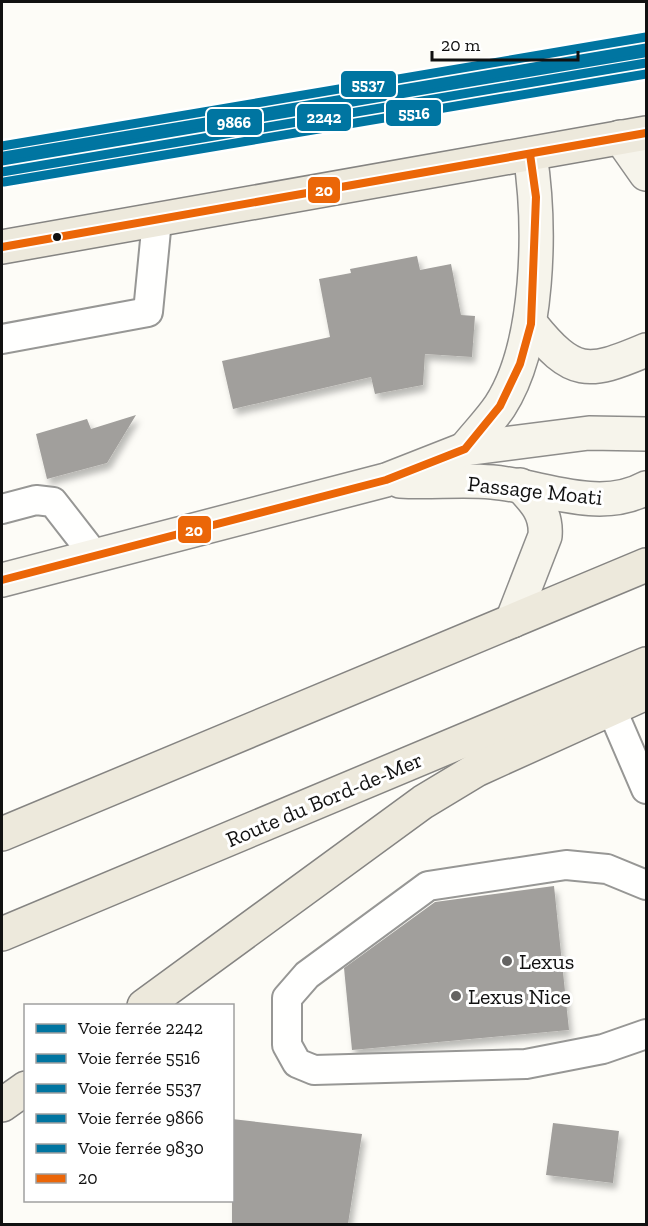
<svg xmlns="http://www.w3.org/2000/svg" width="648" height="1226" font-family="'Zilla Slab',serif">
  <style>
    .building { fill: #a19f9c; filter: url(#shadow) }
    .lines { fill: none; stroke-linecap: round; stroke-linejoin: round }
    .lane-casing { stroke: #979795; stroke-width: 32 }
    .secondary-casing { stroke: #8e8d8b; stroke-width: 36 }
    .primary-casing { stroke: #858482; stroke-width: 36 }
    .lane { stroke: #fffffe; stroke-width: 28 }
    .secondary { stroke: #f6f4eb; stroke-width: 33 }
    .primary { stroke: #ede9dc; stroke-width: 33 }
    .bus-1-casing { stroke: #fff; stroke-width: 12 }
    .bus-1 { stroke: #eb6608; stroke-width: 8 }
    .rail-1-casing { stroke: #fff; stroke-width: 14 }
    .rail-2-casing { stroke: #fff; stroke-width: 14 }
    .rail-3-casing { stroke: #fff; stroke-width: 14 }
    .rail-4-casing { stroke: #fff; stroke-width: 14 }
    .rail-5-casing { stroke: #fff; stroke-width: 14 }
    .rail-1 { stroke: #0075a1; stroke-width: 9 }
    .rail-2 { stroke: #0075a1; stroke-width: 9 }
    .rail-3 { stroke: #0075a1; stroke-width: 9 }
    .rail-4 { stroke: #0075a1; stroke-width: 9 }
    .rail-5 { stroke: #0075a1; stroke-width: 9 }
    .bus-dot { fill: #111; stroke: #fff; stroke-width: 2 }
    .poi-dot { fill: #646362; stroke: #fff; stroke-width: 2 }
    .labels { text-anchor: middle; stroke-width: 6; stroke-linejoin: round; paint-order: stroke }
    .street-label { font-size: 22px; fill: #111; stroke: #fff }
    .poi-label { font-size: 22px; fill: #111; stroke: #fff; text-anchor: start }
    .line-badge { stroke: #fff; stroke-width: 2 }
    .badge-label { font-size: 16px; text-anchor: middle; font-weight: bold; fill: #fff }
  </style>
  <defs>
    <filter id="shadow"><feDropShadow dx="3.5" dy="6" stdDeviation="3" flood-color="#0004"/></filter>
  </defs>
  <rect width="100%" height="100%" fill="#fdfcf7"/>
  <!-- building -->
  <g class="building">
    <path d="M417,256L420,270L451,264L461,315L475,316L472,357L425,354L423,385L375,394L371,377L233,409L222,361L330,337L319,279L351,273L350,269Z"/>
    <path d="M136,415L107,463L47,479L36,434L87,419L91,429Z"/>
    <path d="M554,886L569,1030L352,1050L344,968L435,902Z"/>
    <path d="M232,1119L362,1134L348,1224H232Z"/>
    <path d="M553,1123L619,1131L613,1183L546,1175Z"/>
  </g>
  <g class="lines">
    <defs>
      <g id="lane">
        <path d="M2,339L148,312L157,220"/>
        <path d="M2,509L36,500L53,502L95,556"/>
        <path d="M612,710L646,789"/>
        <path d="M646,885L607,869L566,865L428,886L307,975L287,998V1045L297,1063L314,1070L526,1064L603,1049L646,1034"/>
      </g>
      <g id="secondary">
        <path d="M620,137L646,174"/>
        <path d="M531,324C573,376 587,375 646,350"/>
        <path d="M465,449C476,435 490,421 500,406C540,344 541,226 530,154"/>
        <path d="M400,481C430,483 462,479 492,482C542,486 599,514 646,488"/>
        <path d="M2,580L386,480L465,449L589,433L646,434"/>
        <path d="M512,621L545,536C547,513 535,501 520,485"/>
      </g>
      <g id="primary">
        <path d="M2,247L646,133"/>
        <path d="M2,834L646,565"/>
        <path d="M2,934L646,664"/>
        <path d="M144,1006L423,802L476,770L646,693"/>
        <path d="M2,1105L26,1088"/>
      </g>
    </defs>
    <!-- lane casing -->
    <use href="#lane" class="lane-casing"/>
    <!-- secondary casing -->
    <use href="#secondary" class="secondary-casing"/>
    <!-- primary casing -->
    <use href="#primary" class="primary-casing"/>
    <!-- lane -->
    <use href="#lane" class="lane"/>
    <!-- secondary -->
    <use href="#secondary" class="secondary"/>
    <!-- primary -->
    <use href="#primary" class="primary"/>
    <defs>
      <g id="bus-1">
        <path d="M2,247L646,133"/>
        <path d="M2,580L386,480L465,449L500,406L520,364L531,324L536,197L530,154"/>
      </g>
    </defs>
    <!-- bus-1 casing -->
    <use href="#bus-1" class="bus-1-casing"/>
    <!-- bus-1 -->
    <use href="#bus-1" class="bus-1"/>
    <defs>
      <path id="rail-1" d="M2,172L646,63"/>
      <path id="rail-2" d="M4,182L646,74"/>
      <path id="rail-3" d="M2,146L646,37"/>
      <path id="rail-4" d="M2,161L644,53"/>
      <path id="rail-5" d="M4,156L646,48"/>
    </defs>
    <!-- rail-1 casing -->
    <use href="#rail-1" class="rail-1-casing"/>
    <!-- rail-2 casing -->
    <use href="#rail-2" class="rail-2-casing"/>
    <!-- rail-3 casing -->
    <use href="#rail-3" class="rail-3-casing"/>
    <!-- rail-4 casing -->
    <use href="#rail-4" class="rail-4-casing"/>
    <!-- rail-5 casing -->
    <use href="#rail-5" class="rail-5-casing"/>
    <!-- rail-1 -->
    <use href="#rail-1" class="rail-1"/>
    <!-- rail-2 -->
    <use href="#rail-2" class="rail-2"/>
    <!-- rail-3 -->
    <use href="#rail-3" class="rail-3"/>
    <!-- rail-4 -->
    <use href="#rail-4" class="rail-4"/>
    <!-- rail-5 -->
    <use href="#rail-5" class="rail-5"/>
  </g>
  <!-- markers -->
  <circle class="bus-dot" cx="57" cy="237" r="5"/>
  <g class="poi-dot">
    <circle cx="507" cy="961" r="6"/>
    <circle cx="456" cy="996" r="6"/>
  </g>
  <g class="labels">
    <!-- street labels -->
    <g class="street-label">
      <text transform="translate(535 490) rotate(6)" y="8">Passage Moati</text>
      <text transform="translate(324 799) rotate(-23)" y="8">Route du Bord-de-Mer</text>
    </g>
    <!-- poi labels -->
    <g class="poi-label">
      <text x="519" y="969">Lexus</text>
      <text x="468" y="1004">Lexus Nice</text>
    </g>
  </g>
  <g class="line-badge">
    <rect x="340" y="70" width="57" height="28" rx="6" fill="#0075a1"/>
    <rect x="385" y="99" width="57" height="28" rx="6" fill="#0075a1"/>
    <rect x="296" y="103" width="56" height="29" rx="6" fill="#0075a1"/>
    <rect x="206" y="108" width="57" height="28" rx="6" fill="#0075a1"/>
    <rect x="307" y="176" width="34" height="28" rx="6" fill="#eb6608"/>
    <rect x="177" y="515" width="35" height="29" rx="6" fill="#eb6608"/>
  </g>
  <g class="badge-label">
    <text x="368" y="90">5537</text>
    <text x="414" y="119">5516</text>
    <text x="324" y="123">2242</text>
    <text x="234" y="128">9866</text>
    <text x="324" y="196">20</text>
    <text x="194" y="536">20</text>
  </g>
  <!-- border -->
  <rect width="648" height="1226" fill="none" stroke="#111111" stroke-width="6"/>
  <!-- legend -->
  <rect x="24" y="1004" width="210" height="198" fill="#ffffff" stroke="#a0a0a0" stroke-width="1.5"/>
  <rect x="36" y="1024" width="30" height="9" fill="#0075a1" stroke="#a0a0a0" stroke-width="1.5"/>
  <text x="78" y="1034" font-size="18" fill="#111111">Voie ferrée 2242</text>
  <rect x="36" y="1054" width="30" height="9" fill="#0075a1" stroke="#a0a0a0" stroke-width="1.5"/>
  <text x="78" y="1064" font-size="18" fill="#111111">Voie ferrée 5516</text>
  <rect x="36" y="1084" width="30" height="9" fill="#0075a1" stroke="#a0a0a0" stroke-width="1.5"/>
  <text x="78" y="1094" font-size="18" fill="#111111">Voie ferrée 5537</text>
  <rect x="36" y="1114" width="30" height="9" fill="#0075a1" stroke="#a0a0a0" stroke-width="1.5"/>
  <text x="78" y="1124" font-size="18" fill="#111111">Voie ferrée 9866</text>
  <rect x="36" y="1144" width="30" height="9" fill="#0075a1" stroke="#a0a0a0" stroke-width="1.5"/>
  <text x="78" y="1154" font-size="18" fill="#111111">Voie ferrée 9830</text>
  <rect x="36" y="1174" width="30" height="9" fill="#eb6608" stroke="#a0a0a0" stroke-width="1.5"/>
  <text x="78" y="1184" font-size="18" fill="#111111">20</text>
  <!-- scale -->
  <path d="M432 51v9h146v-9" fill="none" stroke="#111111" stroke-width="3"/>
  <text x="441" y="51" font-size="18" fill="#111111" stroke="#ffffff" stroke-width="4.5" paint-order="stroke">20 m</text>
</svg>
